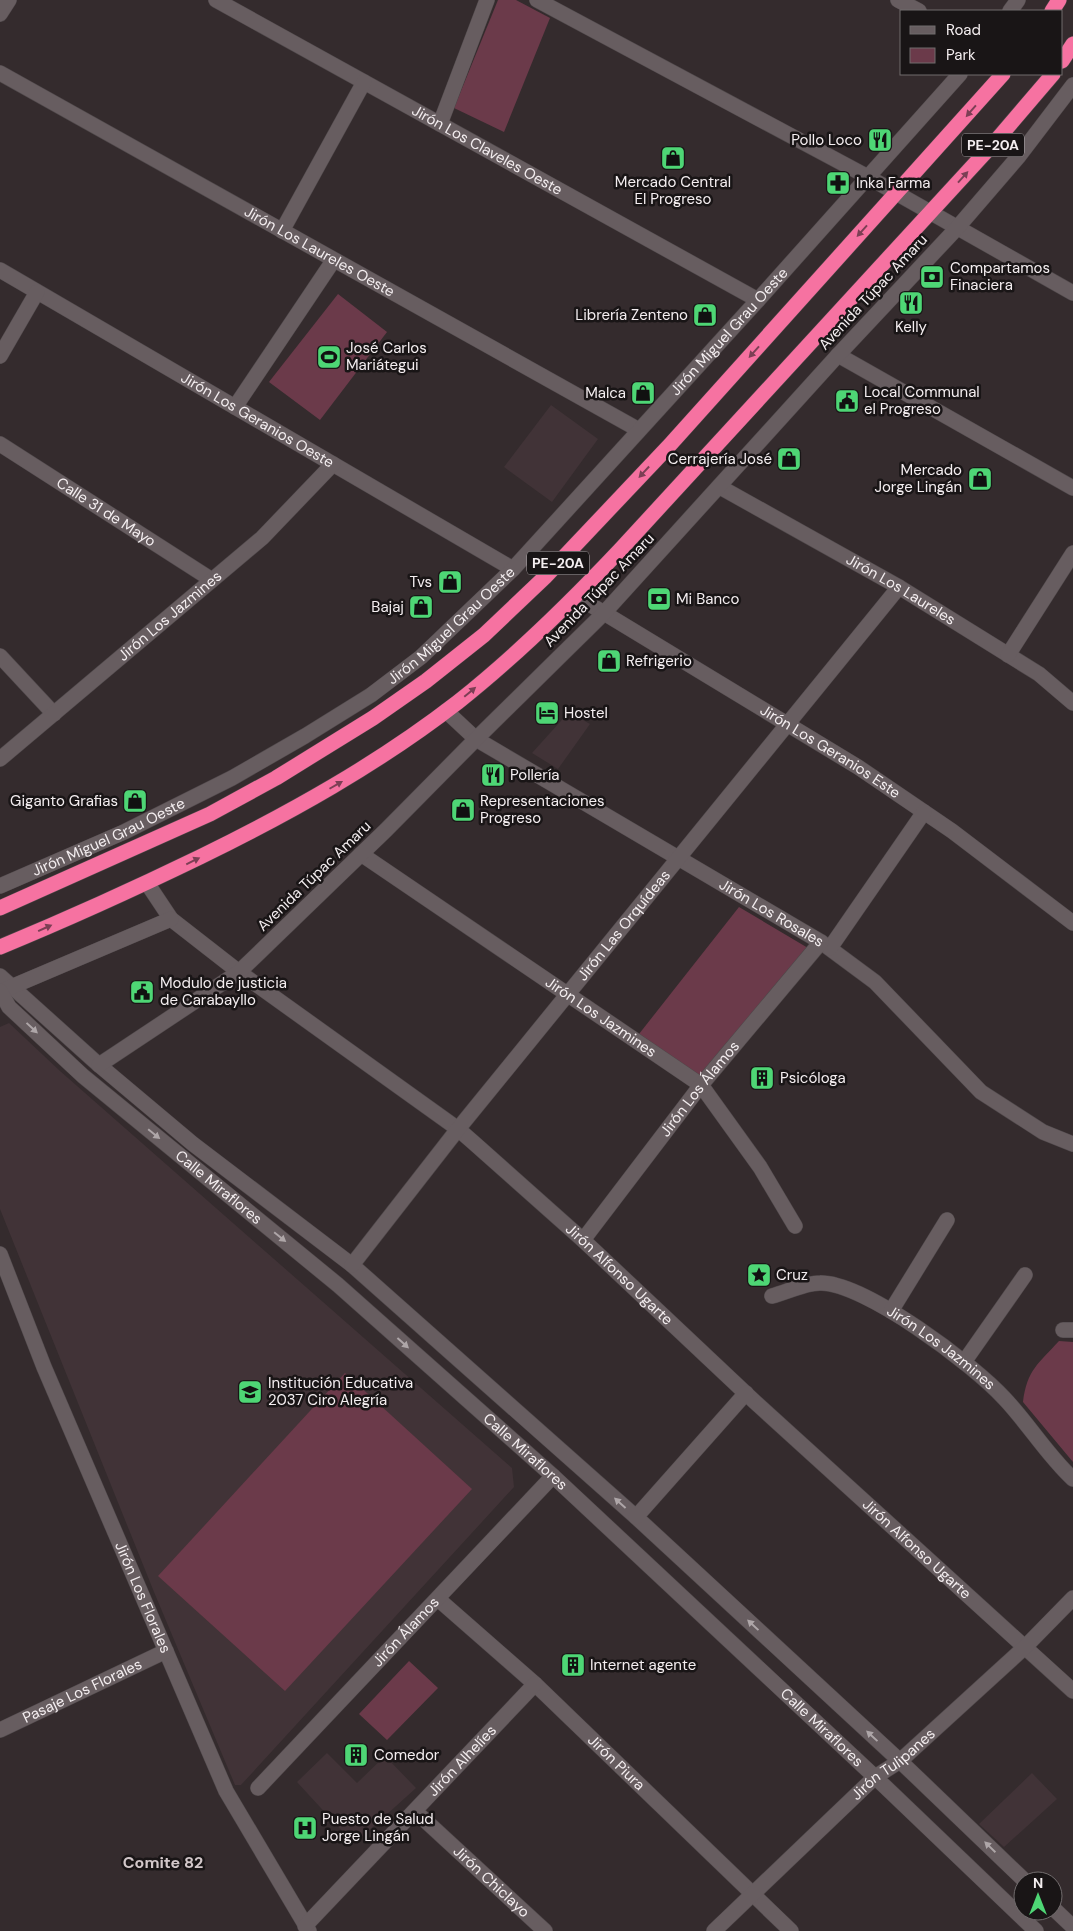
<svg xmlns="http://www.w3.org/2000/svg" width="1073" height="1931" font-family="'DM Sans',sans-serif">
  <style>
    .built { fill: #413337 }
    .green { fill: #6b3a4a }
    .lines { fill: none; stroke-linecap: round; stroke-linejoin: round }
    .minor-casing { stroke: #4f484a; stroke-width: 16 }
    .highway-casing { stroke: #4f484a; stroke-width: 16 }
    .minor { stroke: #675d60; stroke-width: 15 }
    .highway { stroke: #f672a1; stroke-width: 15 }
    .oneway { fill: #7c3f55 }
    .oneway2 { fill: #aea6a8 }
    .labels { text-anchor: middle; stroke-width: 5; stroke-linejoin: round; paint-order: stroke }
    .shield { fill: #191516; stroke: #b2adaf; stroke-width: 1 }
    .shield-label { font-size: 14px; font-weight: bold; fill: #f4eef0 }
    .poi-label { font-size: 15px; fill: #f4eef0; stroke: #191516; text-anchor: start }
    .street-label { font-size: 15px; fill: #f4eef0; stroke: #191516 }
    .neighbourhood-label { font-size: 16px; font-weight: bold; fill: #d2c7c9; stroke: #191516 }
  </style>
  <rect width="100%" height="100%" fill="#342b2d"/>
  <!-- built -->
  <g class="built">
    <path d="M551,405L598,439L552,502L504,467Z"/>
    <path d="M569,712L590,724L558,769L532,753Z"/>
    <path d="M9,1023L60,1071L512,1468L514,1487L241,1785H235L154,1592L0,1209V1027Z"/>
    <path d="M327,1753L357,1783L385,1756L416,1788L354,1844L297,1782Z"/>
    <path d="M1032,1773L1057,1799L1004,1847L979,1824Z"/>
  </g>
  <!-- green -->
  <g class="green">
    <path d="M498,0H516L550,18L504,132L454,108Z"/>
    <path d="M338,294L387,332L320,420L269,382Z"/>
    <path d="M739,907L808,948L701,1077L639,1034Z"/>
    <path d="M1059,1341L1073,1342V1462L1023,1402C1027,1370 1038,1364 1059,1341Z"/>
    <path d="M345,1373L472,1489L285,1691L158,1576Z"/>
    <path d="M409,1661L438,1688L387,1740L359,1714Z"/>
  </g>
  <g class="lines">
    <defs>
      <g id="minor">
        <path id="s1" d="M216,0L758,300"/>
        <path d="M537,0L868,177L1073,293"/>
        <path d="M898,0L919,11"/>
        <path d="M1010,11L1018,0"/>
        <path d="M0,14L9,0"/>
        <path id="s2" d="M0,73L639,430"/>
        <path d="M440,124L487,0"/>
        <path d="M282,231L364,82"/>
        <path id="s3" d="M0,270L513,569"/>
        <path d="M838,355L1073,488"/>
        <path d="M0,356L37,292"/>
        <path d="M235,407L333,261"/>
        <path id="s4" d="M0,444L212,580"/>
        <path id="s5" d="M720,487L899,587L1039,674L1073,703"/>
        <path id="s6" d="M576,596L858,767L952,831L1073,923"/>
        <path d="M1008,655L1073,553"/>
        <path d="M0,656L54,714"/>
        <path id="s7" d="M446,711L476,739L821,942L875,982L981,1092L1043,1132L1073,1144"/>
        <path id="s8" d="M0,759L262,538L333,464"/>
        <path id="s9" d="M361,854L701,1085L760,1167L795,1226"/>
        <path id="s10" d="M147,883L171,919L239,972L458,1129L474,1143L583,1240L755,1402L1073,1691"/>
        <path id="s11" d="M0,886L124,832L232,778L305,736L371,695L421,657L513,569L758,300L960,74"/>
        <path d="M830,948L924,812"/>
        <path d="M0,976L99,1065L193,1144L352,1265L636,1517L900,1761L1025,1881"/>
        <path d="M4,990L171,919"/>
        <path id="s12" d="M0,991L9,1007L83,1076L338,1285L553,1476L875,1777L1036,1931"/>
        <path d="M99,1065L239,972L386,830L476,739L604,613L838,355L957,228L1019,156L1073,85"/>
        <path id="s13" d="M583,1240L701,1085L821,942"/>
        <path id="s14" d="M0,1254L44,1367L226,1791L309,1931"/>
        <path id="s15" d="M352,1265L458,1129L899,587"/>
        <path id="s16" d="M772,1296C787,1292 805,1283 820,1283C864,1282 974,1365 1004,1398C1028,1423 1047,1455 1073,1479"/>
        <path d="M891,1311L947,1220"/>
        <path d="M1063,1330H1073"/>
        <path d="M964,1362L1025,1275"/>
        <path d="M636,1517L746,1393"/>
        <path id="s17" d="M438,1599L535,1684L791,1931"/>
        <path id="s18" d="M0,1730L166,1651"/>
        <path id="s19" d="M258,1788L553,1476"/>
        <path id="s20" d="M415,1811L545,1931"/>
        <path d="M1053,1908L1073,1927"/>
        <path id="s21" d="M305,1926L535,1684"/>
        <path id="s22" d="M714,1931L875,1777L900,1761L1025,1647L1073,1598"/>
      </g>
      <g id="highway">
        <path d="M1052,11L1059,0"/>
        <path d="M1062,61L1073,44"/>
        <path d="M0,908L210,814L276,778L373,718L426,681L484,635L545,577L668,447L1003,74"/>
        <path d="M0,947C68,919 134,889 200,857C290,813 378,764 458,702C516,656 569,604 620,550L994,143L1053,74"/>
      </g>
    </defs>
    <!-- minor casing -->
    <use href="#minor" class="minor-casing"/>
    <!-- highway casing -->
    <use href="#highway" class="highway-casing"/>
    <!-- minor -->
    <use href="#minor" class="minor"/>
    <!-- highway -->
    <use href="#highway" class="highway"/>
  </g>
  <!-- one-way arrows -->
  <defs><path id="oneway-solid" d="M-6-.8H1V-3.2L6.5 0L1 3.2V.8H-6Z" transform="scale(1.25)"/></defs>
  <g class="oneway">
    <use href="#oneway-solid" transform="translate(971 111) rotate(131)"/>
    <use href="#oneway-solid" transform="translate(963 177) rotate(-48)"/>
    <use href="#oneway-solid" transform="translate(862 231) rotate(132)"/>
    <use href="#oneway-solid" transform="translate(754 352) rotate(132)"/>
    <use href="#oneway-solid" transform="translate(644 472) rotate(133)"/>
    <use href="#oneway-solid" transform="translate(470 692) rotate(-40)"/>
    <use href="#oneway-solid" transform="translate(336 785) rotate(-30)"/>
    <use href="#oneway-solid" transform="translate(193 861) rotate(-26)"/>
    <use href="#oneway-solid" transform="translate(45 928) rotate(-24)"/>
  </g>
  <g class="oneway2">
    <use href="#oneway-solid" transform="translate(32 1028) rotate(43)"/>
    <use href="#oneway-solid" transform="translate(154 1134) rotate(39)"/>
    <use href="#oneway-solid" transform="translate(280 1237) rotate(39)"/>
    <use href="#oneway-solid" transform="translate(403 1343) rotate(42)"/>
    <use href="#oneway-solid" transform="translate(620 1503) rotate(-138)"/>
    <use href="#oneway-solid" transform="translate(753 1625) rotate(-137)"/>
    <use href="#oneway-solid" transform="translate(872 1736) rotate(-137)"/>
    <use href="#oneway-solid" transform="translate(990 1847) rotate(-136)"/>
  </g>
  <!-- icons -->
  <defs>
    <symbol id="restaurant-square" viewBox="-11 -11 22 22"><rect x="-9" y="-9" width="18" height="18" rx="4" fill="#4ed675" stroke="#191516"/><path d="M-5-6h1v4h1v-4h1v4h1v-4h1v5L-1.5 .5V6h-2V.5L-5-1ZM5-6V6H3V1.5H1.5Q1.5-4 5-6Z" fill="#111"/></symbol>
    <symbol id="shop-square" viewBox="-11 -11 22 22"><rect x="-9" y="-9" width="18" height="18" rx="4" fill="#4ed675" stroke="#191516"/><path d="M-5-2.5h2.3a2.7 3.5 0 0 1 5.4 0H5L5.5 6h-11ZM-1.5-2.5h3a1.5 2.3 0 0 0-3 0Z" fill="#111"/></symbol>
    <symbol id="pharmacy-square" viewBox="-11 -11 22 22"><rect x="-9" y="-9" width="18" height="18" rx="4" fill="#4ed675" stroke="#191516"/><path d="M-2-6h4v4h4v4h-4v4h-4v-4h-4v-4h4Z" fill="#111"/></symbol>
    <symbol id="bank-square" viewBox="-11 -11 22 22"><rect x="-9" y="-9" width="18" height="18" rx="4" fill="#4ed675" stroke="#191516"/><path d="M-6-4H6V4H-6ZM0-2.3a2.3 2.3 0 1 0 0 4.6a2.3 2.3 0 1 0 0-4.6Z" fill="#111"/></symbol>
    <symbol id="stadium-square" viewBox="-11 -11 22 22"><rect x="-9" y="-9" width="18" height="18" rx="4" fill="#4ed675" stroke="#191516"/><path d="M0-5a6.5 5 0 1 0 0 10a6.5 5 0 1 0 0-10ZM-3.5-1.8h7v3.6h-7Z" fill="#111"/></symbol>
    <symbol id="civic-square" viewBox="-11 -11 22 22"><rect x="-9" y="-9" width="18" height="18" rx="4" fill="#4ed675" stroke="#191516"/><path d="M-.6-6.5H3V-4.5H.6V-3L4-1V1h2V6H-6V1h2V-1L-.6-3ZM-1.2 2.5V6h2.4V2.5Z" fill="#111"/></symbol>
    <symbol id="hotel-square" viewBox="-11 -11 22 22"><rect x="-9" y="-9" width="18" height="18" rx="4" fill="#4ed675" stroke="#191516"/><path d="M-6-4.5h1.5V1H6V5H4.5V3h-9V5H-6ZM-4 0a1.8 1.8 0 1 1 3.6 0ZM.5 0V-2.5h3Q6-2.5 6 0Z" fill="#111"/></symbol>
    <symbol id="building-square" viewBox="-11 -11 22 22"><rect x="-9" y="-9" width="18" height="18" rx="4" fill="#4ed675" stroke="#191516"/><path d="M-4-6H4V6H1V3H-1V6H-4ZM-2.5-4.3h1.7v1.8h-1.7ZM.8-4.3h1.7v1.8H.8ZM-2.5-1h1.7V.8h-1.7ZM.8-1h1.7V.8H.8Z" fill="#111"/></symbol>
    <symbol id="sight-square" viewBox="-11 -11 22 22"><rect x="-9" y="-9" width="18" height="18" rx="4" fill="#4ed675" stroke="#191516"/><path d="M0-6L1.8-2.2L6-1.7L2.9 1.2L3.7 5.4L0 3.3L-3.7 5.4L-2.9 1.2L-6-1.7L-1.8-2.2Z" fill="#111"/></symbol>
    <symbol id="school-square" viewBox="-11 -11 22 22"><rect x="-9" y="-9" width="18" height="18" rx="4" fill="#4ed675" stroke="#191516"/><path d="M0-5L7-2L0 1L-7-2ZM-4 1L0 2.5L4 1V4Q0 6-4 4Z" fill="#111"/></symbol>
    <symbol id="hospital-square" viewBox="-11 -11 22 22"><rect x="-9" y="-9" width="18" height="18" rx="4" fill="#4ed675" stroke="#191516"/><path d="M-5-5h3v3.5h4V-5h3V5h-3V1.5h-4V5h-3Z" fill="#111"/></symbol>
  </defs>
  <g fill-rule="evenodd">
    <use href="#restaurant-square" x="866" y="126" width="28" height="28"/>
    <use href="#shop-square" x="659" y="144" width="28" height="28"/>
    <use href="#pharmacy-square" x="824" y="169" width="28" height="28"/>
    <use href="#bank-square" x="918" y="263" width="28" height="28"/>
    <use href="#restaurant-square" x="897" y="289" width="28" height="28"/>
    <use href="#shop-square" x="691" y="301" width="28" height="28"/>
    <use href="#stadium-square" x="315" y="343" width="28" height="28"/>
    <use href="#shop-square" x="629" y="379" width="28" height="28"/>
    <use href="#civic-square" x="833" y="387" width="28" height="28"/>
    <use href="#shop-square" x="775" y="445" width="28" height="28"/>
    <use href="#shop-square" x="966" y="465" width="28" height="28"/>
    <use href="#shop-square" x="436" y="568" width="28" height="28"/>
    <use href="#bank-square" x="645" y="585" width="28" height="28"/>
    <use href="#shop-square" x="407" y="593" width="28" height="28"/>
    <use href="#shop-square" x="595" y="647" width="28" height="28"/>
    <use href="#hotel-square" x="533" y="699" width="28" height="28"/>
    <use href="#restaurant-square" x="479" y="761" width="28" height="28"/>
    <use href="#shop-square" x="121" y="787" width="28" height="28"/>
    <use href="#shop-square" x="449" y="796" width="28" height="28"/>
    <use href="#civic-square" x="128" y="978" width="28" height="28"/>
    <use href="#building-square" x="748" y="1064" width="28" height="28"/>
    <use href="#sight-square" x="745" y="1261" width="28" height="28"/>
    <use href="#school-square" x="236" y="1378" width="28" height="28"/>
    <use href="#building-square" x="559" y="1651" width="28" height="28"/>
    <use href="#building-square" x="342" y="1741" width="28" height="28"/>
    <use href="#hospital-square" x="291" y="1814" width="28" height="28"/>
  </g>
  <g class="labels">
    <!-- shield labels -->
    <g class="shield">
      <rect x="962" y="133.5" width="62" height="23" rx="4"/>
      <rect x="527" y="551.5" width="62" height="23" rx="4"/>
    </g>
    <g class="shield-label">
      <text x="993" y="150">PE-20A</text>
      <text x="558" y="568">PE-20A</text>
    </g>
    <!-- poi labels -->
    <g class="poi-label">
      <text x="862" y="145" text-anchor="end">Pollo Loco</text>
      <text x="673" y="187" text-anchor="middle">Mercado Central<tspan x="673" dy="17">El Progreso</tspan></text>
      <text x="856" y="188">Inka Farma</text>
      <text x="950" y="273">Compartamos<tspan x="950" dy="17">Finaciera</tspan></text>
      <text x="688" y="320" text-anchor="end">Librería Zenteno</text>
      <text x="911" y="332" text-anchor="middle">Kelly</text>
      <text x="346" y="353">José Carlos<tspan x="346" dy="17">Mariátegui</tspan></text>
      <text x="864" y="397">Local Communal<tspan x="864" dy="17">el Progreso</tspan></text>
      <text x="626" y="398" text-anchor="end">Malca</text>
      <text x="772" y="464" text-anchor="end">Cerrajería José</text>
      <text x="962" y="475" text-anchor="end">Mercado<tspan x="962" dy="17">Jorge Lingán</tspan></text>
      <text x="432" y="587" text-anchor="end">Tvs</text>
      <text x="676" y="604">Mi Banco</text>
      <text x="404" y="612" text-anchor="end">Bajaj</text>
      <text x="626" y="666">Refrigerio</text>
      <text x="564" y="718">Hostel</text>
      <text x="510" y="780">Pollería</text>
      <text x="118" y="806" text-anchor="end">Giganto Grafias</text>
      <text x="480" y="806">Representaciones<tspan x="480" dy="17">Progreso</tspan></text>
      <text x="160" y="988">Modulo de justicia<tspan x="160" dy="17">de Carabayllo</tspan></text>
      <text x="780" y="1083">Psicóloga</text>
      <text x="776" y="1280">Cruz</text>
      <text x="268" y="1388">Institución Educativa<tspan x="268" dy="17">2037 Ciro Alegría</tspan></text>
      <text x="590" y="1670">Internet agente</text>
      <text x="374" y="1760">Comedor</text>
      <text x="322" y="1824">Puesto de Salud<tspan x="322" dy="17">Jorge Lingán</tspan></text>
    </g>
    <!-- street labels -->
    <g class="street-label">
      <text dy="5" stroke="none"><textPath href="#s1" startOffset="310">Jirón Los Claveles Oeste</textPath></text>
      <text dy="5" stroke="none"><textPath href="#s2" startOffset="366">Jirón Los Laureles Oeste</textPath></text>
      <text transform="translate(873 292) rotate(-47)" y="5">Avenida Túpac Amaru</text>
      <text dy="5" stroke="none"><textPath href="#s11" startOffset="929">Jirón Miguel Grau Oeste</textPath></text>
      <text dy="5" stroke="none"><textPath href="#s3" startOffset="298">Jirón Los Geranios Oeste</textPath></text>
      <text dy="5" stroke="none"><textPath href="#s4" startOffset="126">Calle 31 de Mayo</textPath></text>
      <text dy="5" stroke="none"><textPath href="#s5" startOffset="208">Jirón Los Laureles</textPath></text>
      <text transform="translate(599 590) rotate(-46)" y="5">Avenida Túpac Amaru</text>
      <text dy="5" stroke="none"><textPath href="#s8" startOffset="222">Jirón Los Jazmines</textPath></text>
      <text dy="5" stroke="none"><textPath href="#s11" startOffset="524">Jirón Miguel Grau Oeste</textPath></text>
      <text dy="5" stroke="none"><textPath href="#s6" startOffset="298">Jirón Los Geranios Este</textPath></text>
      <text dy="5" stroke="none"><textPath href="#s11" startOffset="119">Jirón Miguel Grau Oeste</textPath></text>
      <text transform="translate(314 876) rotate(-44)" y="5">Avenida Túpac Amaru</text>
      <text dy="5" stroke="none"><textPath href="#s7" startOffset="384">Jirón Los Rosales</textPath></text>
      <text dy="5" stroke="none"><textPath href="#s15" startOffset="435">Jirón Las Orquídeas</textPath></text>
      <text dy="5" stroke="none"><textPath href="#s9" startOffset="290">Jirón Los Jazmines</textPath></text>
      <text dy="5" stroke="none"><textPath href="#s13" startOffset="191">Jirón Los Álamos</textPath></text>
      <text dy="5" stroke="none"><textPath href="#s12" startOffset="295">Calle Miraflores</textPath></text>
      <text dy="5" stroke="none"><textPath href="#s10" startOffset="616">Jirón Alfonso Ugarte</textPath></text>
      <text dy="5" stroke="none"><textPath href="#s16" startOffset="189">Jirón Los Jazmines</textPath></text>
      <text dy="5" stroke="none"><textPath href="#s12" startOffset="700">Calle Miraflores</textPath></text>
      <text dy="5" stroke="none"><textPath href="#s10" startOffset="1021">Jirón Alfonso Ugarte</textPath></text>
      <text dy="5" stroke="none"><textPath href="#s14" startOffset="372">Jirón Los Florales</textPath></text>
      <text dy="5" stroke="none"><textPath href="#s19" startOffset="215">Jirón Álamos</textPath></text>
      <text dy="5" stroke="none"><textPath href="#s18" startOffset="91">Pasaje Los Florales</textPath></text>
      <text dy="5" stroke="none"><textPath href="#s12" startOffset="1105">Calle Miraflores</textPath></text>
      <text dy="5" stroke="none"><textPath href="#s21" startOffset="228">Jirón Alhelíes</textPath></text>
      <text dy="5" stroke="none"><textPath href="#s17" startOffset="242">Jirón Piura</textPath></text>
      <text dy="5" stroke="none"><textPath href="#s22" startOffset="245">Jirón Tulipanes</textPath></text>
      <text dy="5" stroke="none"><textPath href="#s20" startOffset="104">Jirón Chiclayo</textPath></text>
    </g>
    <!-- neighbourhood labels -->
    <g class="neighbourhood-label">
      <text x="163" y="1868">Comite 82</text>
    </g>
  </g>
  <!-- legend -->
  <rect x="900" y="10" width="162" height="65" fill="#191516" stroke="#716c6d"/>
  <rect x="910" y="26" width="25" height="8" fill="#675d60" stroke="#716c6d"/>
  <text x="946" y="35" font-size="15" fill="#f4eef0">Road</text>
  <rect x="910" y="48" width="25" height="15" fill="#6b3a4a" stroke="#716c6d"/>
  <text x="946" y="60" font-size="15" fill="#f4eef0">Park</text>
  <!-- north arrow -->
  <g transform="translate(1038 1896)"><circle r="24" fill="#191516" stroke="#716c6d"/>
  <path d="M0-4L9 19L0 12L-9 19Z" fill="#4ed675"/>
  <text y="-8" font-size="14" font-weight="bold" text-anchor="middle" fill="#f4eef0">N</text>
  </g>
</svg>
